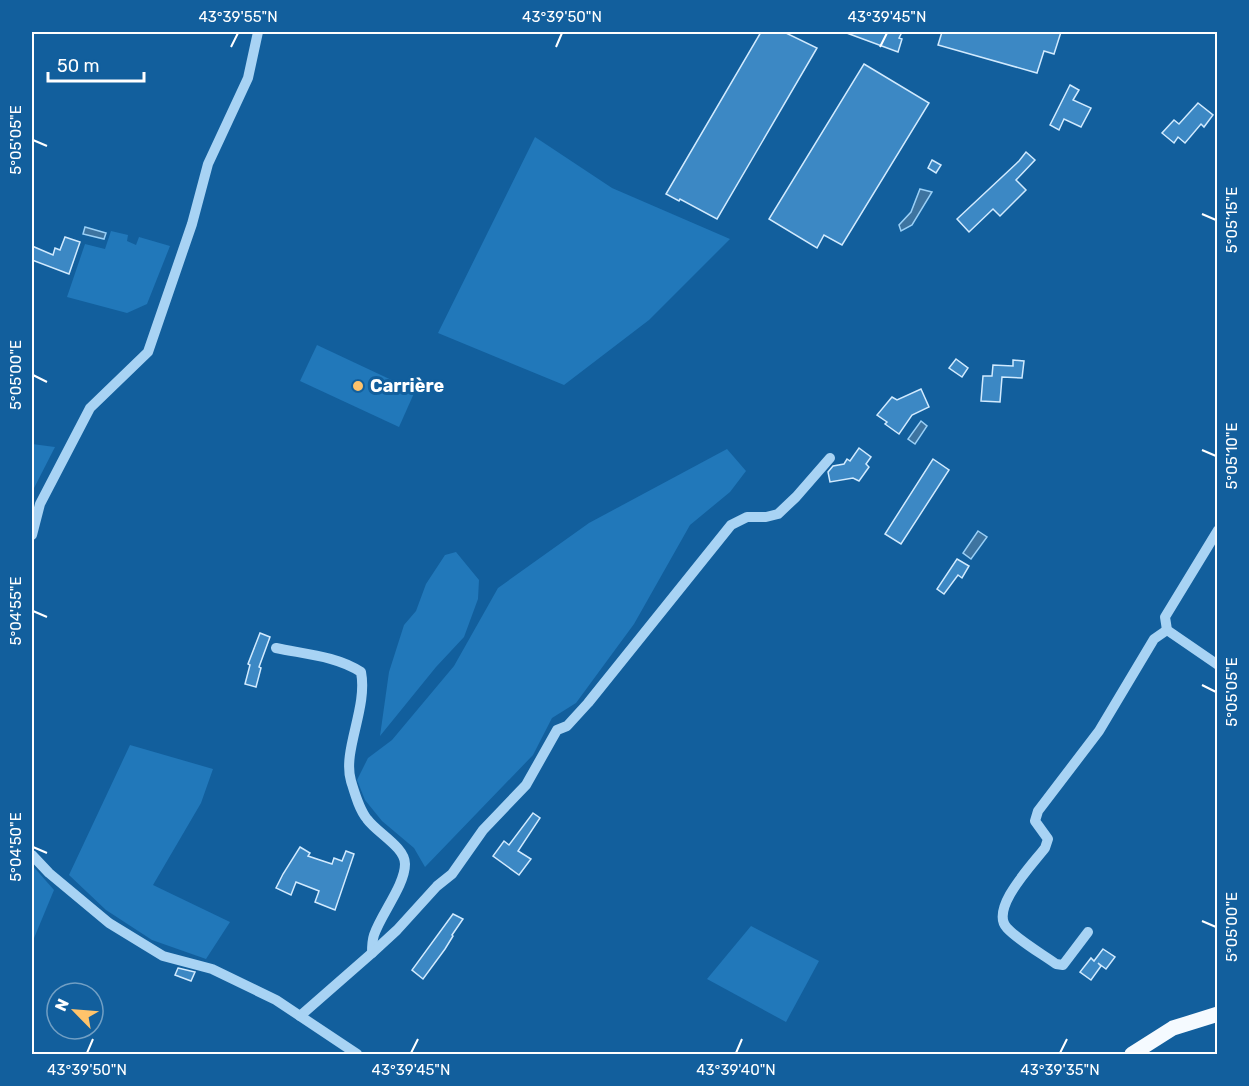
<svg xmlns="http://www.w3.org/2000/svg" width="1249" height="1086" font-family="Rubik,sans-serif">
  <style>
    .green { fill: #2178ba }
    .water { fill: #3e74a0; stroke: #9ad0f7; stroke-width: 1.5 }
    .building { fill: #3c88c4; stroke: #d1eafe; stroke-width: 1.5 }
    .lines { fill: none; stroke-linecap: round; stroke-linejoin: round }
    .minor { stroke: #a8d3f4; stroke-width: 10 }
    .major { stroke: #f5faff; stroke-width: 15 }
    .ticks { fill: none; stroke: #fff; stroke-width: 2 }
    .poi-dot { fill: #ffc36b; stroke: #125f9d; stroke-width: 2 }
    .labels { text-anchor: middle; stroke-width: 6; stroke-linejoin: round; paint-order: stroke }
    .poi-label { font-size: 18px; font-weight: bold; fill: #fff; stroke: #125f9d; text-anchor: start }
    .neatline { fill: none; stroke: #fff; stroke-width: 2 }
    .ticks-label { font-size: 15px; text-anchor: middle; fill: #fff }
  </style>
  <rect width="100%" height="100%" fill="#125f9d"/>
  <!-- green -->
  <g class="green">
    <path d="M535,137L612,188L730,239L649,320L564,385L438,333Z"/>
    <path d="M111,231L128,235L127,241L136,245L139,237L170,246L147,304L127,313L67,297L85,244L105,249Z"/>
    <path d="M317,345L415,391L399,427L300,381Z"/>
    <path d="M32,444L55,447L32,492Z"/>
    <path d="M727,449L746,471L730,492L690,525L634,624L576,703L552,718L533,755L425,867L414,848L382,821L365,800L357,780L368,758L392,740L454,666L498,588L589,523Z"/>
    <path d="M456,552L479,580L478,599L464,637L436,667L380,736L389,672L404,625L416,611L426,584L445,555Z"/>
    <path d="M130,745L213,769L201,803L153,885L230,922L206,959L152,940L106,910L69,875Z"/>
    <path d="M32,865L54,890L32,943Z"/>
    <path d="M751,926L819,961L786,1022L707,979Z"/>
  </g>
  <!-- water -->
  <g class="water">
    <path d="M920,189L932,192L912,225L901,231L899,225L911,212Z"/>
    <path d="M85,227L106,233L104,239L83,234Z"/>
    <path d="M921,421L927,426L915,444L908,439Z"/>
    <path d="M978,531L987,537L971,559L963,553Z"/>
  </g>
  <!-- building -->
  <g class="building">
    <path d="M761,32H784L817,48L717,219L680,199L679,201L666,194Z"/>
    <path d="M844,32H902L899,38L902,39L898,52Z"/>
    <path d="M942,32H1061L1054,54L1044,51L1037,73L938,45Z"/>
    <path d="M864,64L929,103L842,245L824,235L817,248L769,219Z"/>
    <path d="M1070,85L1079,90L1073,100L1091,108L1081,127L1064,119L1059,130L1050,125Z"/>
    <path d="M1198,103L1213,115L1204,127L1201,124L1185,143L1178,137L1174,143L1162,133L1174,120L1179,124Z"/>
    <path d="M1026,152L1035,160L1016,180L1026,190L1000,216L993,209L969,232L957,219L1019,161Z"/>
    <path d="M932,160L941,165L936,173L928,168Z"/>
    <path d="M65,237L80,242L69,274L32,260V246L53,255L55,248L60,250Z"/>
    <path d="M956,359L968,368L962,377L949,368Z"/>
    <path d="M1013,360L1024,361L1022,378L1002,377L1000,402L981,401L983,376H992L993,365L1013,366Z"/>
    <path d="M921,389L929,407L912,415L899,434L885,424L887,422L877,415L892,397L897,400Z"/>
    <path d="M859,448L871,457L866,464L869,467L859,481L853,478L830,482L828,472L833,466L844,464L847,459L850,461Z"/>
    <path d="M933,459L949,470L901,544L885,534Z"/>
    <path d="M957,559L969,566L962,578L958,575L944,594L937,589Z"/>
    <path d="M260,633L270,637L259,667L261,668L256,687L245,684L250,665L248,664Z"/>
    <path d="M533,813L540,818L518,851L531,859L519,875L493,856L504,841L509,845Z"/>
    <path d="M300,847L310,853L308,856L332,864L334,858L342,861L346,851L354,854L335,910L315,902L319,891L296,882L291,895L276,888L283,874Z"/>
    <path d="M453,914L463,919L452,935L453,936L445,949L423,979L412,970Z"/>
    <path d="M1103,949L1115,957L1106,969L1098,963L1101,966L1091,980L1080,972L1091,958L1094,961Z"/>
    <path d="M178,968L195,972L191,981L175,975Z"/>
  </g>
  <g class="lines">
    <!-- minor -->
    <g class="minor">
      <path d="M1218,530L1165,617L1167,630L1218,665"/>
      <path d="M32,535L40,504L90,408L148,352L192,224L208,164L248,78L258,32"/>
      <path d="M276,648C304,654 337,656 361,672C368,708 342,751 351,781C355,794 359,809 367,819C377,833 405,847 405,864C405,885 381,914 374,935C372,941 372,947 372,953L300,1016"/>
      <path d="M32,855L49,873L109,923L163,956L212,969L276,1000L357,1054"/>
      <path d="M1088,932L1063,965L1056,964C1042,954 1018,940 1007,928C989,909 1032,865 1045,848L1048,839L1035,821L1038,811L1099,731L1154,639L1167,630"/>
      <path d="M372,953L397,930L437,886L452,874L483,830L526,785L557,730L567,726L588,703L731,525L747,517H766L778,514L796,497L830,458"/>
    </g>
    <!-- major -->
    <path class="major" d="M1132,1054L1173,1028L1218,1014"/>
  </g>
  <!-- ticks -->
  <path class="ticks" d="M231,47L238,33M556,47L562,33M880,47L887,33M33,140L47,146M1202,214L1216,220M33,375L47,382M1202,450L1216,456M33,611L47,617M1202,685L1216,692M33,847L47,853M1202,921L1216,927M87,1053L93,1039M411,1053L418,1039M736,1053L742,1039M1060,1053L1067,1039"/>
  <!-- markers -->
  <circle class="poi-dot" cx="358" cy="386" r="6"/>
  <g class="labels">
    <!-- poi labels -->
    <g class="poi-label">
      <text x="370" y="392">Carrière</text>
    </g>
  </g>
  <!-- border -->
  <rect width="1249" height="1086" fill="none" stroke="#125f9d" stroke-width="66"/>
  <!-- north arrow -->
  <g transform="translate(75 1011) rotate(295)"><circle r="28" fill="#125f9d" stroke="#719fc4" stroke-width="1.5"/>
  <path d="M0-4.5L10 22L0 15L-10 22Z" fill="#ffc36b"/>
  <text y="-9" font-size="16" font-weight="bold" text-anchor="middle" fill="#ffffff">N</text>
  </g>
  <!-- scale -->
  <path d="M48 72v9h96v-9" fill="none" stroke="#ffffff" stroke-width="3"/>
  <text x="57" y="72" font-size="18" fill="#ffffff" stroke="#125f9d" stroke-width="4.5" paint-order="stroke">50 m</text>
  <rect x="33" y="33" width="1183" height="1020" class="neatline"/>
  <g class="ticks-label">
    <text x="238" y="22">43°39'55"N</text>
    <text x="562" y="22">43°39'50"N</text>
    <text x="887" y="22">43°39'45"N</text>
    <text transform="translate(16 140) rotate(-90)" y="5">5°05'05"E</text>
    <text transform="translate(1232 220) rotate(-90)" y="5">5°05'15"E</text>
    <text transform="translate(16 375) rotate(-90)" y="5">5°05'00"E</text>
    <text transform="translate(1232 456) rotate(-90)" y="5">5°05'10"E</text>
    <text transform="translate(16 611) rotate(-90)" y="5">5°04'55"E</text>
    <text transform="translate(1232 692) rotate(-90)" y="5">5°05'05"E</text>
    <text transform="translate(16 847) rotate(-90)" y="5">5°04'50"E</text>
    <text transform="translate(1232 927) rotate(-90)" y="5">5°05'00"E</text>
    <text x="87" y="1075">43°39'50"N</text>
    <text x="411" y="1075">43°39'45"N</text>
    <text x="736" y="1075">43°39'40"N</text>
    <text x="1060" y="1075">43°39'35"N</text>
  </g>
</svg>
